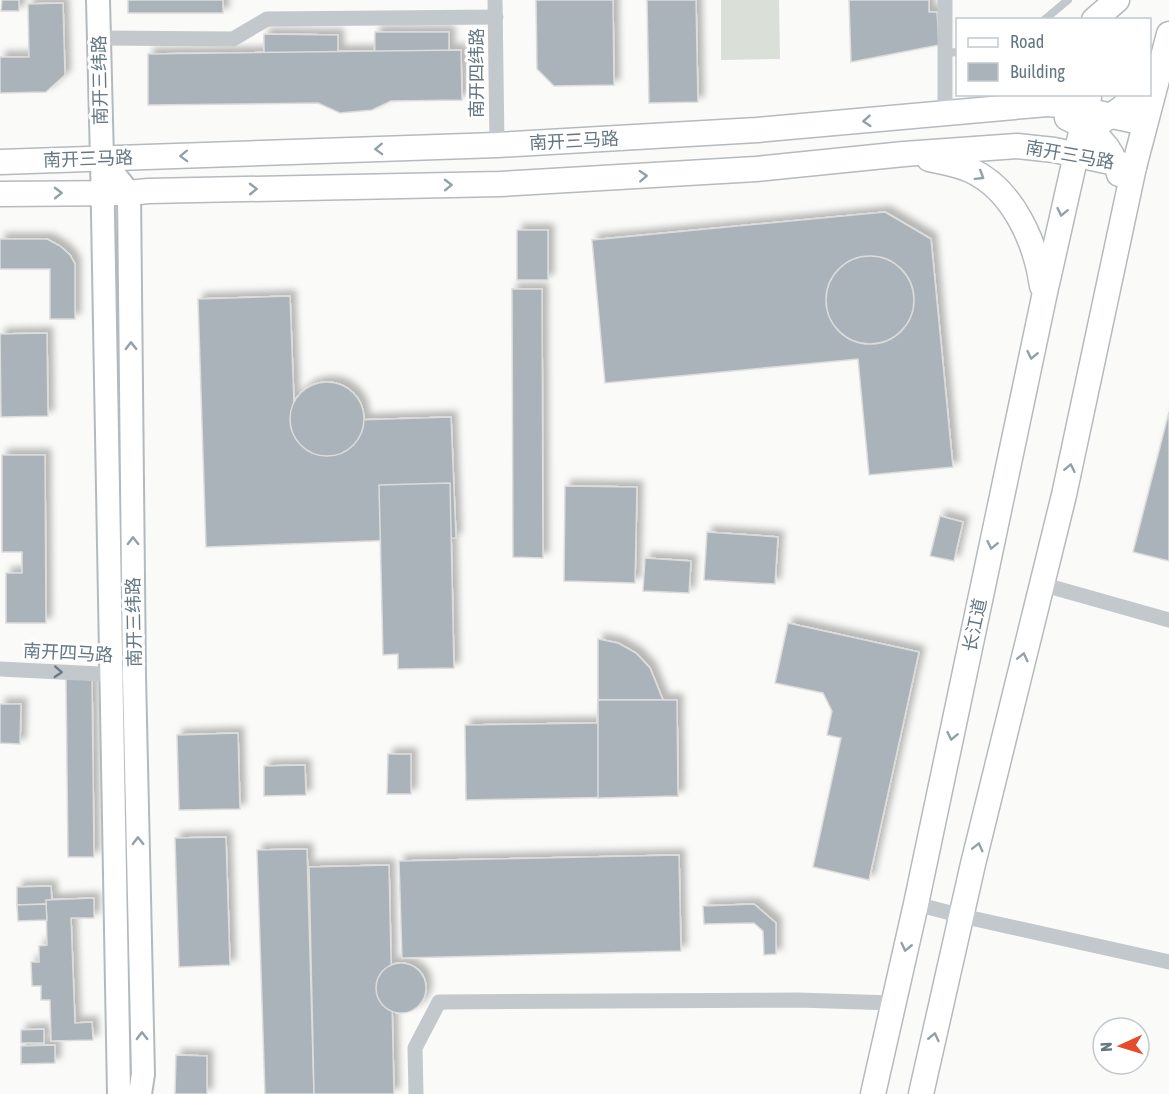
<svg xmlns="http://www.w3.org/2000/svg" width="1169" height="1094" font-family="'Asap Condensed','Noto Sans SC',sans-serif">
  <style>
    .green { fill: #dadfd7 }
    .building { fill: #aab3b9; stroke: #dcdcda; stroke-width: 1.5; filter: url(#shadow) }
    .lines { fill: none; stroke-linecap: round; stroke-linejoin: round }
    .secondary-casing { stroke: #b3babf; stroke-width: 26 }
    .primary-casing { stroke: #b4babe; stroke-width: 27 }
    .lane { stroke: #c3c8cc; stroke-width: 8 }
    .street { stroke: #c3c8cc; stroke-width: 15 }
    .secondary { stroke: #fff; stroke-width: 22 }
    .primary { stroke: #fff; stroke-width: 24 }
    .oneway { stroke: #92a0a8 }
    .oneway2 { stroke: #697b87 }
    .labels { text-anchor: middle; stroke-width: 6; stroke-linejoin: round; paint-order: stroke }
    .street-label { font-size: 18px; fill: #647783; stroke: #fff }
  </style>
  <defs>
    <filter id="shadow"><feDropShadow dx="5.5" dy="-5.5" stdDeviation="3" flood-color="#0004"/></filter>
  </defs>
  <rect width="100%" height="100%" fill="#fafaf8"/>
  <!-- green -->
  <path class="green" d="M721,0H779L780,59L721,60Z"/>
  <!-- building -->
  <g class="building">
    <path d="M2,0H19V11H1Z"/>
    <rect x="128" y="0" width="95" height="13"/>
    <path d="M536,0H613L614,85L554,86L537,69Z"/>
    <path d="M647,0H696L698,102L649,103Z"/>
    <path d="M849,0H929V12H937L939,45L851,62Z"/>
    <path d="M63,3L65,75L46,92L0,93V57H29L28,4Z"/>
    <path d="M375,32H449V88H374Z"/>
    <path d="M264,34L338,35V90H264Z"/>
    <path d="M461,50L462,100L391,101L372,110L340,113L318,103L148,105V54Z"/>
    <path d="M885,212L931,239L953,467L869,475L858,359L605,383L592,240Z"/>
    <rect x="517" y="230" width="31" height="50"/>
    <path d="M0,239H47L60,246L70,255L75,264V319H50V269H0Z"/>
    <circle cx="870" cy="300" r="44"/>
    <path d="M512,289H542L543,558L513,557Z"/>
    <path d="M290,296L294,403L356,401L357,420L451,417L456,538L206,547L198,299Z"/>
    <path d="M47,333L48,416L1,417L0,334Z"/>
    <circle cx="327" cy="419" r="37"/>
    <path d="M1169,412V561L1133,552Z"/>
    <path d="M2,455H45L46,623H6V573H22V552H2Z"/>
    <path d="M450,483L454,668L398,669V654L383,655L379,485Z"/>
    <path d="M565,486L637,487L635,583L564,581Z"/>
    <path d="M940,516L963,522L954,561L930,556Z"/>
    <path d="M707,532L778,537L775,584L704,580Z"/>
    <path d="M645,558L691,561L689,593L643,591Z"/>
    <path d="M788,623L919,652L869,880L813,867L841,738L827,735L832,711L823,693L775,683Z"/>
    <path d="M598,639L618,643L636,653L650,668L663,700H598Z"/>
    <path d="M66,679H92L94,857H68Z"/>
    <path d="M598,700H677L678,796L466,800L465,725L597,723Z"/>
    <path d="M598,700H677L678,796L598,798Z"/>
    <path d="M0,704H21L20,744L0,743Z"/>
    <path d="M238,733L240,809L179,810L177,735Z"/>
    <path d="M388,754H411V794H387Z"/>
    <path d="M305,765L306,795L264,796V766Z"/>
    <path d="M226,837L230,965L179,967L175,838Z"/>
    <path d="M307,849L314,1094H265L257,850Z"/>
    <path d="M679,855L681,951L402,958L399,861Z"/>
    <path d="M389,865L394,1094H314L309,867Z"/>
    <path d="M51,886L52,904L17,905V887Z"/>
    <path d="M94,898V918H71L75,1023L92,1022L93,1040L51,1041L50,1000H41V986H32L31,962H39V946L47,945L46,900Z"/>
    <path d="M46,904L47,920L18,921L17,905Z"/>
    <path d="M754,904L776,923V954L764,955L763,931L754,923L704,924L703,906Z"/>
    <circle cx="401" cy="988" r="25"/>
    <path d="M44,1029V1043H21V1030Z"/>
    <path d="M55,1045V1063L21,1064V1046Z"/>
    <path d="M176,1055L207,1056V1094H175Z"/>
  </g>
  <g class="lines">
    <defs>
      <g id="secondary">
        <path d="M98,0L102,159"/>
        <path d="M119,1094L102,159L129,193L134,676L143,1074L140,1094"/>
      </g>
      <g id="primary">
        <path d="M1094,20L1117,0"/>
        <path d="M1067,118C1094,130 1112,145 1119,174"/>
        <path d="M1101,122L1122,108L1135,94"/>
        <path d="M929,159C943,162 957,164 970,170C1013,189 1036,243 1042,286"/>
        <path d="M0,162L497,145L757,130L1047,104L1061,105L1145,123"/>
        <path d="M0,194L129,193L148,191L500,184L756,169L904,154L1017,146L1054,150L1134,167"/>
        <path d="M873,1094L916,904L1044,297L1089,97"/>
        <path d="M921,1094L973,864L1064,495L1134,167L1169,34"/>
      </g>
    </defs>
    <!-- secondary casing -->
    <use href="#secondary" class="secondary-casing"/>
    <!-- primary casing -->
    <use href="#primary" class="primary-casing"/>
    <!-- lane -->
    <g class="lane">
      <path d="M1044,20L1068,0"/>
      <path d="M945,53L958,52"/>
    </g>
    <!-- street -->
    <g class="street">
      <path d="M495,0L497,145"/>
      <path d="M945,0V109"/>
      <path d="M99,38L233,39L267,19L496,17"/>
      <path d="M1041,584L1169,620"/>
      <path d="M0,669L120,675"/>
      <path d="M916,904L962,916L1169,962"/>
      <path d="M416,1094L415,1048L439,1002L797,1000L894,1003"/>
    </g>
    <!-- secondary -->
    <use href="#secondary" class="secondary"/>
    <!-- primary -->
    <use href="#primary" class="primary"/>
  </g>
  <!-- one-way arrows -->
  <defs><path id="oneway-chevron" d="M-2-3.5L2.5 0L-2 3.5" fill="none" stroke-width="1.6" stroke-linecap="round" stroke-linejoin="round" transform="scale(1.5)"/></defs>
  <g class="oneway">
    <use href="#oneway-chevron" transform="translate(867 121) rotate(175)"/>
    <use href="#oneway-chevron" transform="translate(379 149) rotate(178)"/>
    <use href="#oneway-chevron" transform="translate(184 156) rotate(178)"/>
    <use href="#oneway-chevron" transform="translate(643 176) rotate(-3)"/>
    <use href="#oneway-chevron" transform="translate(980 176) rotate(32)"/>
    <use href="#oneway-chevron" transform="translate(448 185) rotate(-1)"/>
    <use href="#oneway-chevron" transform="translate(253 189) rotate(-1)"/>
    <use href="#oneway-chevron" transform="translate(58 193) rotate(-1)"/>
    <use href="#oneway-chevron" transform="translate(1062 212) rotate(102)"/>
    <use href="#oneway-chevron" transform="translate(131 346) rotate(-91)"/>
    <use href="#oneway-chevron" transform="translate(1032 355) rotate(102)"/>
    <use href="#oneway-chevron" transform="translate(1070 468) rotate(-78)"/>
    <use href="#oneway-chevron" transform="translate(133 541) rotate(-91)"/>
    <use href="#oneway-chevron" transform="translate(992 545) rotate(102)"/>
    <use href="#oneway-chevron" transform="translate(1023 657) rotate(-76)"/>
    <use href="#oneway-chevron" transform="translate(952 736) rotate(102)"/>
    <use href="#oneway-chevron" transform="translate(138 841) rotate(-91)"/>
    <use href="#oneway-chevron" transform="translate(978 847) rotate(-76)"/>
    <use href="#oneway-chevron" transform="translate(906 947) rotate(103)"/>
    <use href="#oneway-chevron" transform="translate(142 1036) rotate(-91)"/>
    <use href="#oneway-chevron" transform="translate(934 1037) rotate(-77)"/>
  </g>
  <use class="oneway2" href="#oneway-chevron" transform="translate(58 672) rotate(3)"/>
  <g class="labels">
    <!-- street labels -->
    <g class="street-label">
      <text transform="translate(477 73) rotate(-90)" y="6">南开四纬路</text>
      <text transform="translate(100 80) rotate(-91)" y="6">南开三纬路</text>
      <text transform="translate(574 141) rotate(-3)" y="6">南开三马路</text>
      <text transform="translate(1070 155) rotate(10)" y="6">南开三马路</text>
      <text transform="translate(88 159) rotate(-2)" y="6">南开三马路</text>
      <text transform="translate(134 622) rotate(-91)" y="6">南开三纬路</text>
      <text transform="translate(975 625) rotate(-78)" y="6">长江道</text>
      <text transform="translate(68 653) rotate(3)" y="6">南开四马路</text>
    </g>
  </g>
  <!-- legend -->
  <rect x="956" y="18" width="195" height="78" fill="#ffffff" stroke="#c1c9cd" stroke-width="1.5"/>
  <rect x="968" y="38" width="30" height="9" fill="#ffffff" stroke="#c1c9cd" stroke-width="1.5"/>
  <text x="1010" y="48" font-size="18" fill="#647783">Road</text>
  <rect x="968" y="63" width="30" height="18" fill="#aab3b9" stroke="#c1c9cd" stroke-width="1.5"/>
  <text x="1010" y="78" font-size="18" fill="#647783">Building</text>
  <!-- north arrow -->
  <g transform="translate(1121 1046) rotate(266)"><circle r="28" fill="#ffffff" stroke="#c1c9cd" stroke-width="1.5"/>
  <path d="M0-4.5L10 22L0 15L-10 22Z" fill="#e64b2b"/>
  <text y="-9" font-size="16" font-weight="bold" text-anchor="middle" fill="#647783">N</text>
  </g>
</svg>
